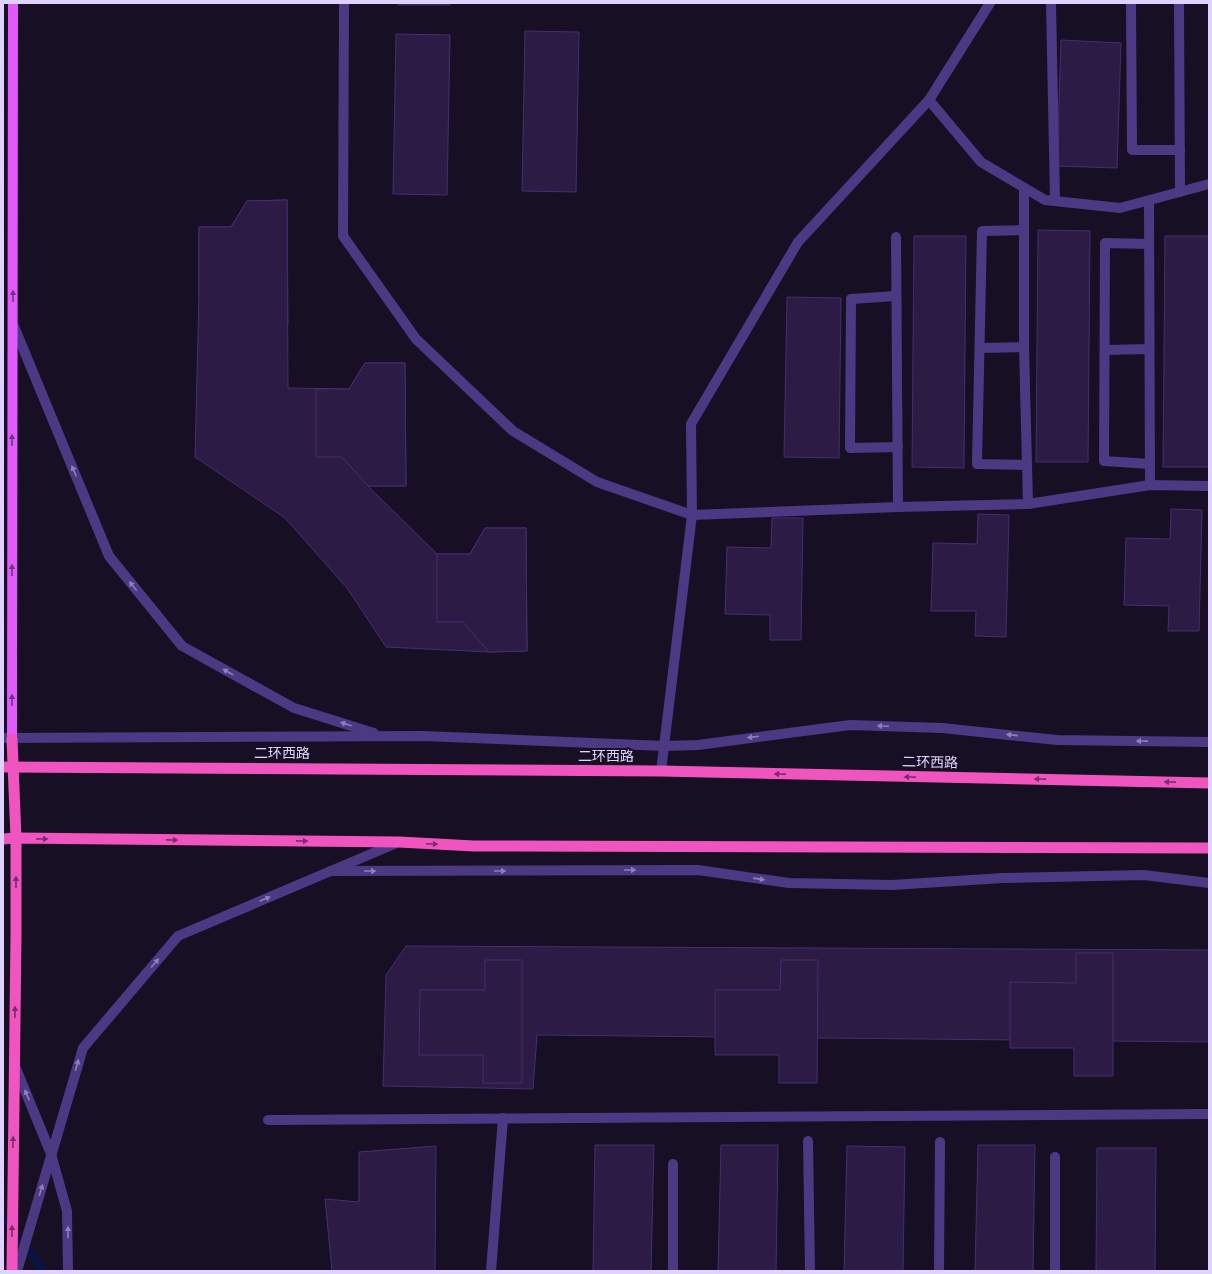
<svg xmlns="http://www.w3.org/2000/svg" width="1212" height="1274" font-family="'DejaVu Sans','Noto Sans SC',sans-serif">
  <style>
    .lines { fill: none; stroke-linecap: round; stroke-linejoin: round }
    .stream { stroke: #0a1342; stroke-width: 8 }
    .building { fill: #2c1b45; stroke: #482d71 }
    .service { stroke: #4b3a83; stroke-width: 10 }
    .minor { stroke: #4b3a83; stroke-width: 10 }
    .primary { stroke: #e25afe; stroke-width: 10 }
    .trunk { stroke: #f054be; stroke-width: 11 }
    .oneway { fill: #723186 }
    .oneway2 { fill: #8e7ebb }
    .oneway3 { fill: #792e69 }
    .labels { text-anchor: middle; stroke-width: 4; stroke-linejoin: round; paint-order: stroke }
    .street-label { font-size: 14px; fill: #e0d2ff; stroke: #170f24 }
  </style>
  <rect width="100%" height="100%" fill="#170f24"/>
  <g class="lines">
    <!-- stream -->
    <path class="stream" d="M3,1219L44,1271"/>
  </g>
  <!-- building -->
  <g class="building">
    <rect x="398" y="3" width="52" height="2"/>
    <path d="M525,31L579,32L576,192L522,191Z"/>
    <path d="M396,34L450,35L447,195L393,194Z"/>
    <path d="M1061,40L1121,43L1117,168L1057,166Z"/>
    <path d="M287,200L288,324H250L225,294H199V227H231L247,201Z"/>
    <path d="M287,200L288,388L349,389L365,363H405L406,486H368L437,554H470L485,528H526L527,651L489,652L386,647L347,588L285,518L195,457L199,294V227H231L247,201Z"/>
    <path d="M1038,230L1090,231L1088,462H1036Z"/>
    <path d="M914,236H966L964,468L912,467Z"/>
    <path d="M1165,236H1209V467H1163Z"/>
    <path d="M787,297L841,298L839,458L784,457Z"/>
    <path d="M365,363H405L406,486H368L342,457H316V389H349Z"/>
    <path d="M1171,509L1202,510L1199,631H1168L1169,606L1124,605L1126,538L1170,539Z"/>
    <path d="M978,514L1009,515L1006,637L975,636L976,611H931L933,543L977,544Z"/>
    <path d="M772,518H803L801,640H770V615L725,614L727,547L771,548Z"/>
    <path d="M485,528H526L527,651L489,652L463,622H437V554H470Z"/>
    <path d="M406,946L1209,950V1042L537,1035L533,1089L383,1086L386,975Z"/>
    <path d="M1076,953H1113V1076H1074V1048H1010V982L1076,983Z"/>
    <path d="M485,960H522V1083H483V1055H419L420,990H485Z"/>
    <path d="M781,960H818L817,1083H779V1055H715V990H780Z"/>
    <path d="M595,1145H654L651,1271H593Z"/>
    <path d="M721,1145H778L776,1271H718Z"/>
    <path d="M978,1145H1035L1033,1271H975Z"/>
    <path d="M436,1146L435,1271H332L325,1199L359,1202V1152Z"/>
    <path d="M847,1146L905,1147L903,1271H844Z"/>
    <path d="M1097,1148H1156L1155,1271H1096Z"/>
  </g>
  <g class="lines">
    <!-- service -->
    <g class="service">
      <path d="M1051,3L1055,201"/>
      <path d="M1131,3L1132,150H1180"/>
      <path d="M1179,3L1180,192"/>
      <path d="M929,100L981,162L1045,200L1120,208L1209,184"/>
      <path d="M1024,188V347L1028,504"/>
      <path d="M1149,201L1150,485"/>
      <path d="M1024,230L982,231L977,464L1027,465"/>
      <path d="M896,237L898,507"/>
      <path d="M1149,244L1105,243L1104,461L1150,464"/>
      <path d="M896,296L851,299L850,448L898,447"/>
      <path d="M13,324L109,556L182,646L294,708L374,733"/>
      <path d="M980,348L1024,347"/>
      <path d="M1105,350L1149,349"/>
      <path d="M3,738L423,736L664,746L698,745L850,725L942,728L1057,740L1209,742"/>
      <path d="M331,871L698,870L789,883L892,885L1003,878L1144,875L1209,883"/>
      <path d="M15,1066L51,1154L67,1211L68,1271"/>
      <path d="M808,1141L810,1271"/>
      <path d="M17,1271L83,1048L178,936L399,842"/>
      <path d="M673,1271V1164"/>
      <path d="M939,1271L940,1142"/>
      <path d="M1055,1271V1157"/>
    </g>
    <!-- minor -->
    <g class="minor">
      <path d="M344,3L343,236L416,339L513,431L597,482L692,515L898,507L1028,504L1150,485L1209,486"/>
      <path d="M661,771L692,515L691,424L798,242L929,100L990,3"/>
      <path d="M268,1120L1209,1114"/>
      <path d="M491,1271L503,1118"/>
    </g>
    <!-- primary -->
    <path class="primary" d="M12,739L13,3"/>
    <!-- trunk -->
    <g class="trunk">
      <path d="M3,767L661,771L1209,783"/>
      <path d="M3,839L16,838L399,842L474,846L1209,848"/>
      <path d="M12,1271L16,935V838L12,739"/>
    </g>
  </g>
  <!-- one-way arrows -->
  <defs><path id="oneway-solid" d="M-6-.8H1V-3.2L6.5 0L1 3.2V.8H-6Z"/></defs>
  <g class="oneway">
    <use href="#oneway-solid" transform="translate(13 296) rotate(-90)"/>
    <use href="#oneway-solid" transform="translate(12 440) rotate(-90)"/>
    <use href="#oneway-solid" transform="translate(12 570) rotate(-90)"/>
    <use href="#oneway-solid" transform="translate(12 700) rotate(-90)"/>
  </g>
  <g class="oneway2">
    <use href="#oneway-solid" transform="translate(74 471) rotate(-113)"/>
    <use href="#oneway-solid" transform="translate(133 586) rotate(-129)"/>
    <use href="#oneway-solid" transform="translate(228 672) rotate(-151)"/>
    <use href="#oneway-solid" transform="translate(346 724) rotate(-163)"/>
    <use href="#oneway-solid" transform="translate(883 726) rotate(-178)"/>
    <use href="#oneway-solid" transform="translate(1012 735) rotate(-174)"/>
    <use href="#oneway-solid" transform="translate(753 737) rotate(173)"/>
    <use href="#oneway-solid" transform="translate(1142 741) rotate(-179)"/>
    <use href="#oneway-solid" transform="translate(630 870)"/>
    <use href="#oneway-solid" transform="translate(370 871)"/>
    <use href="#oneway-solid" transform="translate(500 871)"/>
    <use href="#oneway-solid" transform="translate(759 879) rotate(8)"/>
    <use href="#oneway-solid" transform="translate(265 899) rotate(-23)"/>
    <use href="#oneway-solid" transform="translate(155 963) rotate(-49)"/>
    <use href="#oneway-solid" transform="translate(77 1065) rotate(-74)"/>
    <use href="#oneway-solid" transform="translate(27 1095) rotate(-113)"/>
    <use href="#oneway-solid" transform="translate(41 1190) rotate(-73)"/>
    <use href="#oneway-solid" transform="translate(68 1232) rotate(-90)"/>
  </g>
  <g class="oneway3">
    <use href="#oneway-solid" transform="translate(780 774) rotate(-179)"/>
    <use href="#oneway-solid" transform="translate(910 777) rotate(-179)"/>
    <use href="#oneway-solid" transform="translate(1040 779) rotate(-179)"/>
    <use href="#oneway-solid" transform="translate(1170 782) rotate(-179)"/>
    <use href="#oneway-solid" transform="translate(42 839) rotate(1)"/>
    <use href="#oneway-solid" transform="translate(172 840) rotate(1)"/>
    <use href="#oneway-solid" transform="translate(302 841) rotate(1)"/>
    <use href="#oneway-solid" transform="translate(432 844) rotate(3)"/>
    <use href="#oneway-solid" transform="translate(16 882) rotate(-90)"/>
    <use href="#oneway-solid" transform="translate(15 1012) rotate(-89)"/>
    <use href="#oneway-solid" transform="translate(13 1142) rotate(-89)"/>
    <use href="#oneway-solid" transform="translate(12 1231) rotate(-89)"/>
  </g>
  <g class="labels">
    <!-- street labels -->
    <g class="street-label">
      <text x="282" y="758">二环西路</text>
      <text x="606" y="761">二环西路</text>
      <text transform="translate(930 762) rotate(1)" y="5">二环西路</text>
    </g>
  </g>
  <!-- border -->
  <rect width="1212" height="1274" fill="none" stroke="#e0d2ff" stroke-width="8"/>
</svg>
